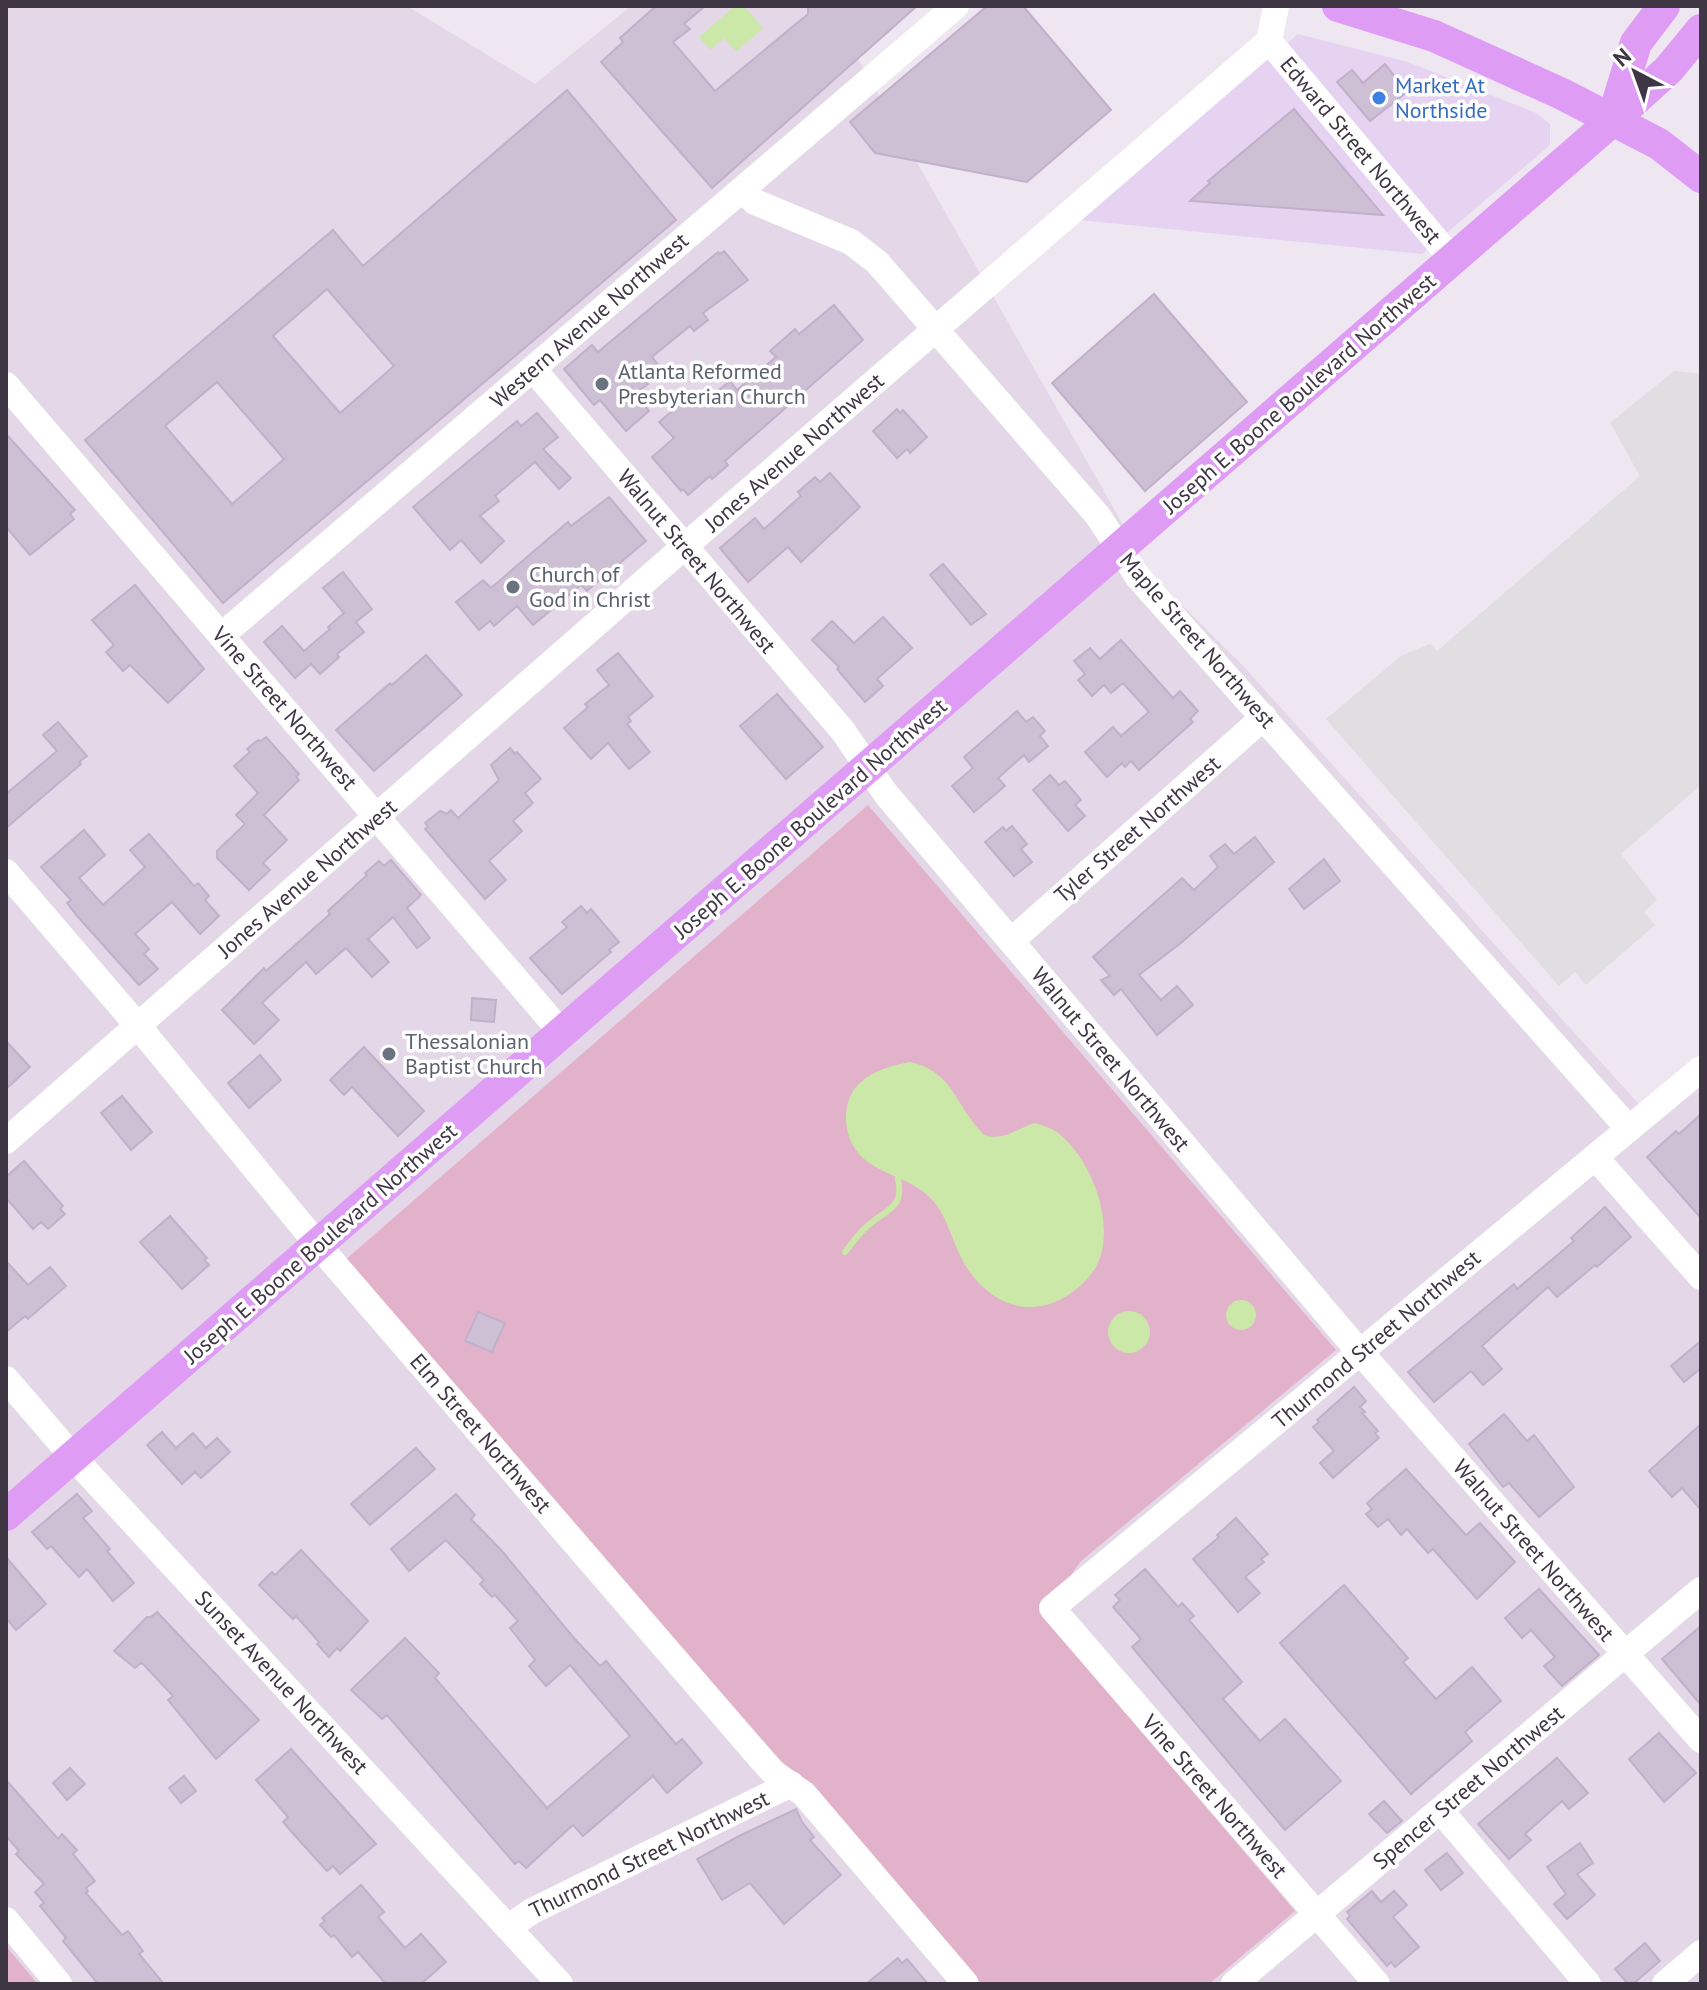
<svg xmlns="http://www.w3.org/2000/svg" width="1707" height="1990" font-family="'PT Sans',sans-serif">
  <style>
    .residential { fill: #e4d8e8 }
    .commercial { fill: #e6d3f1 }
    .green { fill: #e2b2cb }
    .parking { fill: #e1dee2 }
    .water { fill: #cbe8a8 }
    .lines { fill: none; stroke-linecap: round; stroke-linejoin: round }
    .stream { stroke: #cbe8a8; stroke-width: 6 }
    .building { fill: #cdbfd4; stroke: #c2b0cb; stroke-width: 2; fill-rule: evenodd }
    .minor { stroke: #fff; stroke-width: 26 }
    .major { stroke: #de9cf4; stroke-width: 32 }
    .shop-dot { fill: #3f7fe0; stroke: #fff; stroke-width: 3 }
    .worship-dot { fill: #6b7280; stroke: #fff; stroke-width: 3 }
    .labels { text-anchor: middle; stroke-width: 7; stroke-linejoin: round; paint-order: stroke }
    .shop-label { font-size: 22px; fill: #366cbe; stroke: #fff; text-anchor: start }
    .street-label { font-size: 22px; fill: #3e3643; stroke: #fff }
    .worship-label { font-size: 22px; fill: #5b616d; stroke: #fff; text-anchor: start }
  </style>
  <rect width="100%" height="100%" fill="#eee6f1"/>
  <!-- residential -->
  <path class="residential" d="M6,6H407L535,84L631,6H828L1151,574L1245,668L1645,1111L1701,1061V1984H38L6,1946Z"/>
  <!-- commercial -->
  <path class="commercial" d="M1298,34L1408,62L1536,113L1550,124V145L1422,254L1079,220Z"/>
  <!-- green -->
  <g class="green">
    <path d="M868,805L1336,1350L1081,1561L1046,1610L1049,1624L1295,1911L1209,1984H979L817,1790L782,1762L344,1261Z"/>
    <path d="M6,1946L38,1984H6Z"/>
  </g>
  <!-- parking -->
  <path class="parking" d="M1674,371L1701,374V785L1621,854L1657,900L1644,912L1655,925L1586,985L1575,972L1559,986L1326,719L1401,656L1430,644L1437,651L1640,476L1610,423Z"/>
  <!-- water -->
  <g class="water">
    <path d="M735,6H744L763,28L736,52L724,38L710,50L699,37Z"/>
    <path d="M910,1062C953,1071 956,1107 983,1134C1001,1143 1018,1128 1035,1123C1042,1125 1051,1128 1057,1132C1095,1161 1123,1240 1088,1278C1047,1323 994,1314 964,1263C953,1244 948,1219 935,1203C910,1171 860,1177 848,1133C845,1120 845,1109 850,1097C860,1074 888,1066 910,1062Z"/>
    <circle cx="1241" cy="1315" r="15"/>
    <circle cx="1129" cy="1332" r="21"/>
  </g>
  <g class="lines">
    <!-- stream -->
    <path class="stream" d="M845,1252C853,1242 860,1231 871,1223C890,1208 904,1206 898,1179"/>
  </g>
  <!-- building -->
  <g class="building">
    <path d="M656,6H705L684,24L690,29L673,42L715,91L808,14V6H917L712,188L601,62L623,42L620,38Z"/>
    <path d="M987,6H1023L1111,110L1027,182L875,153L850,122Z"/>
    <path d="M1385,64L1407,92L1370,121L1337,82L1352,70L1363,83Z"/>
    <path d="M567,90L676,220L223,603L85,440L333,230L363,266ZM327,289L394,366L340,413L273,336ZM217,382L284,459L232,504L165,426Z"/>
    <path d="M1294,109L1383,215L1190,201L1210,183L1208,181Z"/>
    <path d="M724,251L748,280L703,313L708,320L694,331L690,326L652,357L659,366L644,379L648,384L635,394L649,411L626,431L600,400L594,405L564,369L592,345L598,352L718,252L720,254Z"/>
    <path d="M1154,294L1247,402L1145,491L1052,383Z"/>
    <path d="M834,305L863,340L725,461L728,465L712,479L710,476L688,495L683,489L681,491L652,457L674,438L659,422L690,396L699,406L730,381L737,390L776,357L770,351L795,329L799,334Z"/>
    <path d="M897,409L900,413L903,410L927,437L910,453L907,449L897,458L873,431Z"/>
    <path d="M537,413L558,437L543,449L571,478L559,489L535,462L495,496L499,501L480,516L504,541L481,563L461,540L450,550L413,507L517,421L521,426Z"/>
    <path d="M6,434L75,510L70,514L74,519L30,555L6,527Z"/>
    <path d="M830,473L860,507L801,562L788,547L748,582L720,548L755,518L764,529L801,496L798,492L815,477L820,482Z"/>
    <path d="M609,497L646,541L587,591L581,585L533,625L517,606L494,626L490,621L479,630L456,602L483,580L491,588L568,522L571,526Z"/>
    <path d="M943,564L986,614L971,625L930,575Z"/>
    <path d="M343,572L372,609L356,622L364,632L337,654L339,657L320,674L311,664L295,678L264,642L282,626L304,651L330,629L328,627L344,613L323,588Z"/>
    <path d="M135,585L204,669L168,703L130,665L123,671L106,652L114,645L92,620Z"/>
    <path d="M883,617L912,648L877,679L883,686L865,702L837,669L839,667L812,640L832,621L854,643Z"/>
    <path d="M1121,640L1173,698L1180,691L1198,711L1190,719L1193,722L1139,770L1131,761L1125,767L1122,763L1107,777L1085,752L1113,727L1121,736L1149,712L1123,683L1111,693L1104,685L1092,696L1078,680L1085,674L1074,661L1090,648L1100,659Z"/>
    <path d="M618,653L653,696L628,717L631,721L627,724L650,752L629,769L608,743L591,759L564,728L588,707L585,704L609,685L597,670Z"/>
    <path d="M426,655L462,695L374,771L336,730L390,683L392,685Z"/>
    <path d="M777,694L823,747L786,779L740,726Z"/>
    <path d="M1017,711L1026,722L1033,717L1045,731L1040,736L1048,746L1029,762L1024,755L998,778L1005,786L974,812L952,786L973,768L964,757Z"/>
    <path d="M58,722L87,756L79,762L81,764L6,828V794L57,751L43,735Z"/>
    <path d="M266,737L299,774L296,777L299,780L264,815L287,840L263,863L270,870L249,890L217,858V851L245,824L236,815L258,793L234,766L250,752L247,749L258,740L261,741Z"/>
    <path d="M510,748L515,754L517,752L541,779L525,793L533,803L513,821L522,831L489,861L506,880L485,899L425,829L428,827L425,823L440,811L447,814L451,810L458,818L499,780L491,765Z"/>
    <path d="M1050,775L1059,785L1065,781L1081,800L1075,805L1085,816L1068,831L1033,790Z"/>
    <path d="M1012,826L1027,844L1021,849L1032,862L1014,876L985,842L1003,827L1006,831Z"/>
    <path d="M84,830L105,855L79,878L103,905L145,867L130,850L149,834L194,886L198,883L209,896L205,900L219,916L200,934L172,902L135,934L149,949L144,954L158,969L139,985L78,917L67,903L71,900L41,867Z"/>
    <path d="M1255,837L1274,862L1181,943L1139,975L1161,1000L1177,986L1193,1005L1157,1035L1121,989L1114,995L1101,980L1110,976L1093,957L1182,878L1194,890L1218,867L1210,856L1225,844L1234,854Z"/>
    <path d="M1324,859L1340,881L1304,909L1289,889Z"/>
    <path d="M391,860L421,895L407,908L430,938L417,948L393,917L368,939L389,962L372,977L346,948L316,974L306,962L262,1003L279,1020L254,1044L222,1010L264,968L266,971L330,914L328,911L367,875L365,873L379,861L384,866Z"/>
    <path d="M581,906L587,913L591,909L619,942L609,950L611,952L562,994L530,958L567,927L562,922Z"/>
    <path d="M472,998L496,1000L494,1022L471,1020Z"/>
    <path d="M6,1041L30,1067L6,1089Z"/>
    <path d="M364,1047L424,1111L398,1136L352,1087L344,1095L330,1080Z"/>
    <path d="M260,1055L281,1080L249,1108L228,1083Z"/>
    <path d="M122,1096L152,1132L131,1150L101,1113Z"/>
    <path d="M1701,1114V1218L1647,1157L1676,1131L1679,1134Z"/>
    <path d="M24,1161L63,1206L60,1209L65,1214L48,1229L41,1222L33,1229L6,1198V1177Z"/>
    <path d="M1605,1207L1631,1237L1597,1267L1595,1265L1557,1297L1548,1287L1482,1346L1502,1369L1483,1385L1471,1371L1434,1402L1408,1372L1514,1284L1517,1289L1574,1241L1571,1238Z"/>
    <path d="M170,1216L207,1258L204,1260L209,1265L182,1289L140,1242Z"/>
    <path d="M6,1261L28,1285L50,1267L66,1286L28,1319L25,1316L6,1332Z"/>
    <path d="M478,1312L505,1323L492,1352L465,1341Z"/>
    <path d="M1701,1341V1368L1684,1382L1671,1366Z"/>
    <path d="M1354,1387L1366,1401L1360,1407L1365,1412L1362,1413L1378,1431L1375,1433L1379,1438L1333,1478L1320,1463L1334,1451L1313,1427L1319,1422L1317,1420Z"/>
    <path d="M1504,1414L1527,1441L1534,1435L1574,1487L1539,1517L1509,1483L1503,1487L1469,1444Z"/>
    <path d="M1701,1424V1510L1682,1488L1672,1497L1649,1471Z"/>
    <path d="M162,1432L176,1448L193,1433L206,1448L217,1438L230,1452L201,1478L195,1472L182,1484L147,1445Z"/>
    <path d="M416,1448L435,1469L370,1525L351,1504Z"/>
    <path d="M1406,1469L1466,1535L1480,1523L1515,1562L1477,1599L1433,1549L1428,1553L1407,1529L1401,1535L1388,1519L1378,1527L1366,1514L1372,1509L1367,1503Z"/>
    <path d="M77,1494L92,1511L83,1518L110,1549L107,1551L134,1583L113,1601L87,1569L79,1577L51,1546L47,1549L32,1532Z"/>
    <path d="M456,1494L475,1515L471,1519L502,1551L573,1637L600,1666L606,1661L676,1744L682,1739L702,1763L667,1793L653,1776L583,1836L573,1825L526,1868L519,1861L515,1864L387,1715L382,1719L351,1690L405,1638L439,1673L435,1678L547,1808L630,1736L570,1665L546,1686L529,1666L535,1660L510,1628L518,1621L495,1595L492,1597L480,1584L484,1580L446,1540L409,1571L391,1549Z"/>
    <path d="M1236,1518L1268,1554L1261,1559L1264,1562L1245,1577L1260,1593L1238,1612L1193,1559L1219,1537L1217,1535Z"/>
    <path d="M301,1550L368,1621L340,1651L337,1648L329,1657L317,1644L319,1642L296,1616L293,1619L259,1585L272,1572L275,1575Z"/>
    <path d="M6,1557L46,1604L16,1630L6,1618Z"/>
    <path d="M1145,1569L1178,1607L1182,1603L1194,1616L1189,1620L1242,1682L1223,1699L1260,1741L1285,1719L1341,1781L1285,1830L1132,1647L1141,1639L1113,1607L1120,1600L1115,1595Z"/>
    <path d="M1344,1585L1408,1658L1403,1662L1436,1699L1472,1667L1501,1701L1465,1732L1472,1741L1411,1794L1280,1643Z"/>
    <path d="M1539,1589L1599,1655L1562,1686L1544,1666L1555,1657L1531,1630L1522,1638L1505,1618Z"/>
    <path d="M157,1612L259,1720L216,1759L168,1700L173,1696L144,1665L141,1663L135,1668L114,1651L147,1617H151Z"/>
    <path d="M1701,1626V1705L1662,1659Z"/>
    <path d="M1659,1733L1696,1773L1664,1802L1629,1759Z"/>
    <path d="M291,1749L376,1844L340,1874L333,1866L327,1871L297,1838L283,1822L288,1817L256,1780Z"/>
    <path d="M1557,1758L1588,1793L1569,1809L1562,1801L1525,1834L1531,1840L1509,1859L1478,1824Z"/>
    <path d="M70,1768L85,1784L67,1800L53,1783Z"/>
    <path d="M184,1776L196,1791L181,1803L169,1788Z"/>
    <path d="M6,1780L58,1839L62,1834L77,1850L73,1854L95,1881L86,1888L88,1891L86,1893L122,1935L128,1931L143,1951L139,1954L164,1984H98L63,1941L66,1938L40,1906L44,1903L35,1892L44,1884L16,1854L19,1851L6,1836Z"/>
    <path d="M1384,1801L1402,1821L1387,1833L1369,1814Z"/>
    <path d="M796,1809L802,1822L814,1837L810,1840L841,1875L784,1924L750,1883L722,1900L697,1859L739,1836Z"/>
    <path d="M1580,1843L1593,1863L1577,1874L1595,1895L1567,1919L1554,1904L1566,1894L1547,1867Z"/>
    <path d="M1447,1853L1463,1873L1441,1890L1425,1870Z"/>
    <path d="M361,1885L384,1912L378,1917L405,1948L421,1934L446,1962L421,1984H386L358,1952L352,1957L334,1935L331,1937L320,1925L325,1921L322,1918Z"/>
    <path d="M1372,1891L1381,1902L1394,1891L1407,1905L1393,1917L1419,1947L1395,1967L1391,1962L1387,1966L1347,1919L1350,1916L1347,1912Z"/>
    <path d="M1645,1943L1660,1961L1633,1984H1628L1615,1969Z"/>
    <path d="M898,1958L902,1963L907,1959L928,1984H866Z"/>
  </g>
  <g class="lines">
    <!-- minor -->
    <g class="minor">
      <path d="M1269,41L1453,260"/>
      <path d="M742,190L755,202L851,242L877,262L1098,516L1138,577L1629,1129"/>
      <path d="M533,369L843,731L886,794L1346,1336L1701,1740"/>
      <path d="M6,385L562,1033"/>
      <path d="M222,635L956,6"/>
      <path d="M6,872L138,1026L318,1245L762,1760L775,1774L804,1794L966,1984"/>
      <path d="M1011,941L1264,717"/>
      <path d="M6,1141L685,546L1269,41L1276,6"/>
      <path d="M1595,1157L1701,1277"/>
      <path d="M6,1379L73,1457L560,1984"/>
      <path d="M1441,1811L1588,1984"/>
      <path d="M6,1920L59,1984"/>
      <path d="M509,1927L532,1911L791,1784"/>
      <path d="M1234,1984L1701,1590"/>
      <path d="M1377,1984L1052,1608L1701,1069"/>
      <path d="M1665,1984L1701,1953"/>
    </g>
    <!-- major -->
    <g class="major">
      <path d="M1338,6L1434,36L1562,94L1659,144L1701,177"/>
      <path d="M1613,118L1636,43L1664,6"/>
      <path d="M6,1515L1613,120L1669,69L1701,30"/>
    </g>
  </g>
  <!-- markers -->
  <circle class="shop-dot" cx="1379" cy="98" r="8"/>
  <g class="worship-dot">
    <circle cx="602" cy="384" r="8"/>
    <circle cx="513" cy="587" r="8"/>
    <circle cx="389" cy="1054" r="8"/>
  </g>
  <g class="labels">
    <!-- shop labels -->
    <g class="shop-label">
      <text x="1395" y="93">Market At<tspan x="1395" dy="25">Northside</tspan></text>
    </g>
    <!-- street labels -->
    <g class="street-label">
      <text transform="translate(1361 150) rotate(50)" y="8">Edward Street Northwest</text>
      <text transform="translate(589 320) rotate(-41)" y="8">Western Avenue Northwest</text>
      <text transform="translate(1299 393) rotate(-41)" y="8">Joseph E. Boone Boulevard Northwest</text>
      <text transform="translate(794 452) rotate(-41)" y="8">Jones Avenue Northwest</text>
      <text transform="translate(697 561) rotate(50)" y="8">Walnut Street Northwest</text>
      <text transform="translate(1198 640) rotate(49)" y="8">Maple Street Northwest</text>
      <text transform="translate(285 708) rotate(49)" y="8">Vine Street Northwest</text>
      <text transform="translate(810 818) rotate(-41)" y="8">Joseph E. Boone Boulevard Northwest</text>
      <text transform="translate(1137 829) rotate(-41)" y="8">Tyler Street Northwest</text>
      <text transform="translate(307 878) rotate(-41)" y="8">Jones Avenue Northwest</text>
      <text transform="translate(1111 1059) rotate(50)" y="8">Walnut Street Northwest</text>
      <text transform="translate(320 1243) rotate(-41)" y="8">Joseph E. Boone Boulevard Northwest</text>
      <text transform="translate(1376 1339) rotate(-40)" y="8">Thurmond Street Northwest</text>
      <text transform="translate(481 1433) rotate(49)" y="8">Elm Street Northwest</text>
      <text transform="translate(1534 1550) rotate(49)" y="8">Walnut Street Northwest</text>
      <text transform="translate(282 1682) rotate(47)" y="8">Sunset Avenue Northwest</text>
      <text transform="translate(1468 1787) rotate(-40)" y="8">Spencer Street Northwest</text>
      <text transform="translate(1215 1796) rotate(49)" y="8">Vine Street Northwest</text>
      <text transform="translate(649 1854) rotate(-26)" y="8">Thurmond Street Northwest</text>
    </g>
    <!-- worship labels -->
    <g class="worship-label">
      <text x="618" y="379">Atlanta Reformed<tspan x="618" dy="25">Presbyterian Church</tspan></text>
      <text x="529" y="582">Church of<tspan x="529" dy="25">God in Christ</tspan></text>
      <text x="405" y="1049">Thessalonian<tspan x="405" dy="25">Baptist Church</tspan></text>
    </g>
  </g>
  <!-- border -->
  <rect width="1707" height="1990" fill="none" stroke="#3e3643" stroke-width="16"/>
  <!-- north arrow -->
  <g transform="translate(1635 72) rotate(319)" stroke="#ffffff" stroke-width="6" paint-order="stroke">
  <path d="M0-6L14 30L0 20L-14 30Z" fill="#3e3643"/>
  <text y="-12" font-size="22" font-weight="bold" text-anchor="middle" fill="#3e3643">N</text>
  </g>
</svg>
